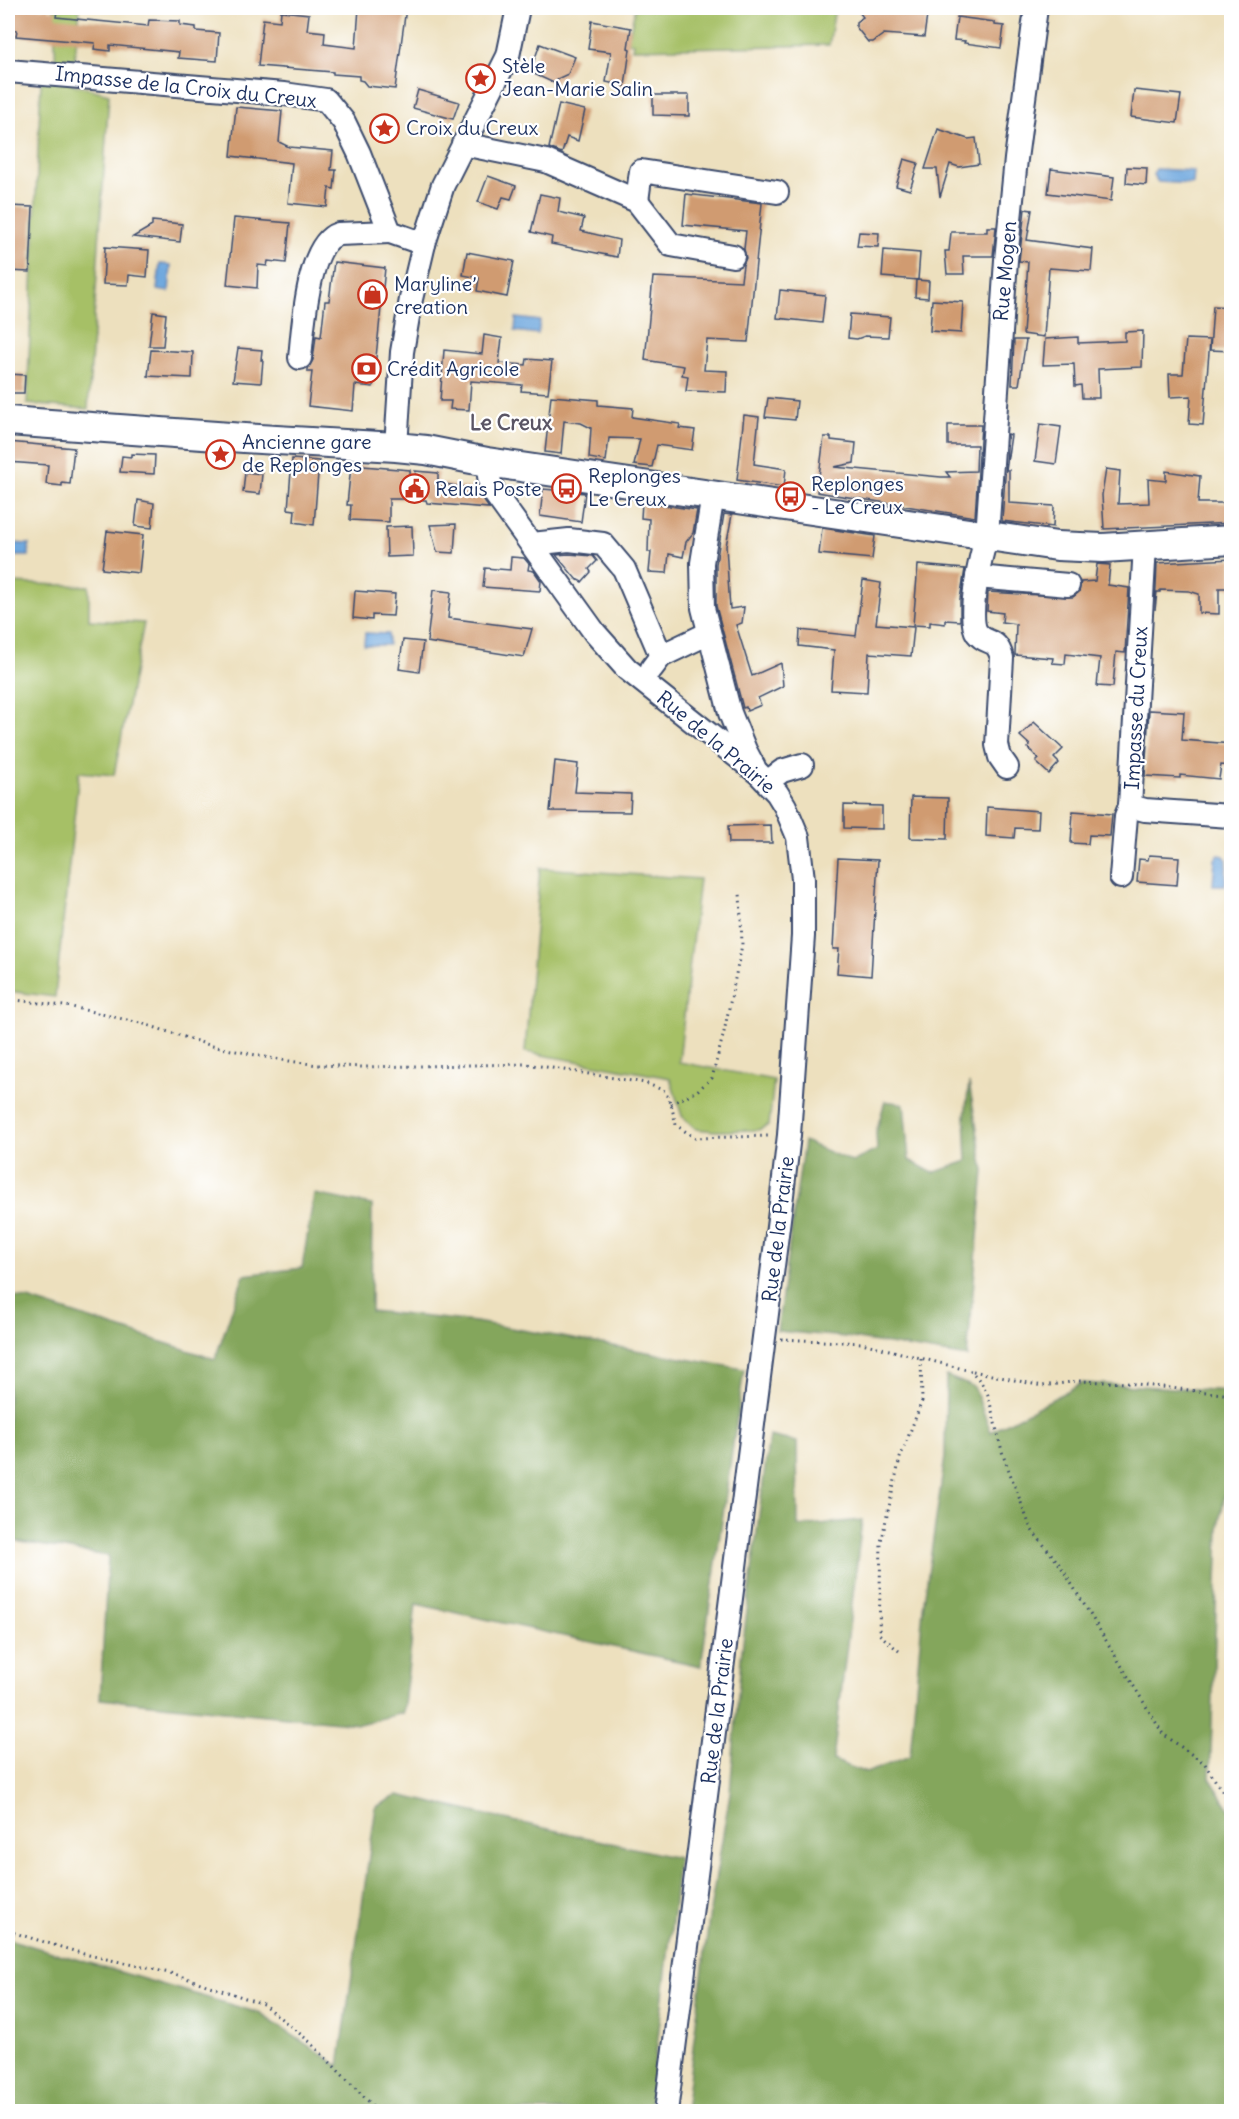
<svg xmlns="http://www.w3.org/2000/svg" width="1239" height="2119" font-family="Delius,sans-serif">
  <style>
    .green { fill: #a6c066; stroke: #607862; stroke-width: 1.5 }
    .forest { fill: #84a65b; stroke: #506a5c; stroke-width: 1.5 }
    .water { fill: #6fa8de; stroke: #456c9e; stroke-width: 1.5 }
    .building { fill: #d09b71 }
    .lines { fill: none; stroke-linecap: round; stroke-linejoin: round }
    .minor-casing { stroke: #3a4a6c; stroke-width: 26 }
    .major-casing { stroke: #3a4a6c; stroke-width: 32 }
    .path { stroke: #3a4a6c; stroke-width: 3; stroke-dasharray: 1.5 4.5; stroke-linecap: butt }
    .minor { stroke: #fff; stroke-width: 22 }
    .major { stroke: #fff; stroke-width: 28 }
    .labels { text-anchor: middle; stroke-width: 4.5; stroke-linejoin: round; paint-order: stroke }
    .poi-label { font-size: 20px; fill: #1b2f5e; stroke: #fff; text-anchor: start }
    .street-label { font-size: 20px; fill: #1b2f5e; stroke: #fff }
    .neighbourhood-label { font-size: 21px; font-weight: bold; fill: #5a5565; stroke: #fff }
  </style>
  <rect width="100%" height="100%" fill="#fff"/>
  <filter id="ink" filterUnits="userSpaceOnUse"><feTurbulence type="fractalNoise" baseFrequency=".0167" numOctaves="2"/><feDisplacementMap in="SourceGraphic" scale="12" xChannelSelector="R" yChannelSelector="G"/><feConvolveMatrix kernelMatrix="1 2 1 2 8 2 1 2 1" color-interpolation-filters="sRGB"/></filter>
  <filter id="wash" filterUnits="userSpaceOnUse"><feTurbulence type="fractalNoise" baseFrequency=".008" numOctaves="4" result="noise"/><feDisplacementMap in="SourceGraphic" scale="24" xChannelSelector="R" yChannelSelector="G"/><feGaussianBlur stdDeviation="1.35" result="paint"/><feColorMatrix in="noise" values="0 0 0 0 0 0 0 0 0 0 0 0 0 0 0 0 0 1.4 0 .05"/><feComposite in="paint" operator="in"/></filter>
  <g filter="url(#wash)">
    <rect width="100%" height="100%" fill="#ede0be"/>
    <!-- green -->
    <g class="green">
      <path d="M54,8H80L72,84L109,94L88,409L27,404L41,81H56Z"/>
      <path d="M635,8H835L829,45L632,49L633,43L628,42Z"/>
      <path d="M8,583L89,586V620L144,623L114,775L79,772L55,997L8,991Z"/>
      <path d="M540,868L699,879L679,1062L774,1080L769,1125L758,1130L715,1131L696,1129L682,1116L670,1078L525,1052Z"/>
    </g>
    <!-- forest -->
    <g class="forest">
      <path d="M969,1083L984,1171L967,1357L846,1337L777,1331L804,1141L852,1162L877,1150L876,1132L885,1101L904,1104L909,1160L933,1173L967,1161L965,1116Z"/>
      <path d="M314,1194L372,1205L371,1311L476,1322L744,1369L701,1666L416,1604L403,1713L359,1724L100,1699L108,1556L8,1540V1296L28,1299L215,1359L244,1275L302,1268Z"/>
      <path d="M946,1376L974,1387L991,1432L1082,1383L1231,1391V1457L1219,1528L1210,1778L1231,1811V2111H685L710,1911L730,1793L741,1658L769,1436L797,1442L798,1526L862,1520L833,1760L866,1773L910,1756L923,1608L945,1457Z"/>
      <path d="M398,1795L678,1858L673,1914L649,2111H8V1939L259,2013L339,2066L376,1807Z"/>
    </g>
    <!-- water -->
    <g class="water">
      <path d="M1156,169L1194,171L1193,184L1158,182L1153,175Z"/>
      <path d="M160,264L171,265L169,292L157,290Z"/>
      <path d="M516,318L540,321L538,334L515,331Z"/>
      <path d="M8,543L29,544V556H8Z"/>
      <path d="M365,633L388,634V645H364Z"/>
      <path d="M1219,855L1224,856L1227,860L1225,885H1213L1215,859Z"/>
    </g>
    <g id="blocks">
      <!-- building -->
      <g class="building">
        <path d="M8,8H49V10L57,11L56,17L148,26L149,20L180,21V25L196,27V31L219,33L217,61L178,58L179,52L110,45V51L94,49L95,43L16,36L17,30L8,29Z"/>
        <path d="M359,8H406L395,89L367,86L363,81L359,80V76L333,74V72L258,66L263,19L280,21L281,11L309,14L307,30L325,32L324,44L356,48Z"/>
        <path d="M856,8H928L924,37L884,34L873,42H868L856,27V22L863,17Z"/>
        <path d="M957,17L995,22V25L1004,26L1001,48L964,43L965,41L954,40Z"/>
        <path d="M592,21L631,28L628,48L630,49L625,86L606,82L611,52L588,49Z"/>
        <path d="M540,44L575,57L568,74L557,79L556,84L530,72Z"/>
        <path d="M418,90L459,102L453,119L413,108Z"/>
        <path d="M1134,90L1181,95L1177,123L1131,117Z"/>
        <path d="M653,95H689V116L653,115Z"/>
        <path d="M559,104L585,110L578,141L567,137L562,153L549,148Z"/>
        <path d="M236,107L282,111L279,142L289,147L333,151L331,170H336L334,189L329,188L327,207L288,203L292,163L231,156Z"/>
        <path d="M938,129L968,139L976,138L979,164L959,167L950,164L940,197L937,169H925Z"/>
        <path d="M904,159L918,163L910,190L896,186Z"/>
        <path d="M1127,167L1147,168L1146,185L1126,183Z"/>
        <path d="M1051,169L1114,177L1111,201L1048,193Z"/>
        <path d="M488,176L516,186L511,199L503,197L498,209L478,202Z"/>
        <path d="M540,194L560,198L558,212L584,218L581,231L619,240L617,257L551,244L552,237L531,232Z"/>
        <path d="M686,194L762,203L748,342L707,340L704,370L727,371L726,392L686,391L688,376L682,375L684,366L645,360L653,277L741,281L743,265L746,258L744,249L746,231L683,225Z"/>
        <path d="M8,206L33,207L30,272L8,271Z"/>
        <path d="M1025,209L1032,210L1027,240L1093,249L1091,271L1049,268L1044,337L1023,334L1028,262L1019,261Z"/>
        <path d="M234,218L290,223L286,263L268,261L267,266L258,265L257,288L227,285Z"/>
        <path d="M152,221L182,224L180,242L133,237L152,226Z"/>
        <path d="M987,227H996L993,256H963L964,274H947L945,251H949L951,232H987Z"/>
        <path d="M859,232L879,233L878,247L857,246Z"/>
        <path d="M105,247L149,250L147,277L129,275L128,285L103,284Z"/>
        <path d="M884,250L920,253L918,280L882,277Z"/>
        <path d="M467,252L514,261L507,297L477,291L479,278L463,275Z"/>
        <path d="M334,262L385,268L373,387L355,385L353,411L308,406L312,372H308V369L313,360L316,336L321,337L325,301H329Z"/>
        <path d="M916,280L929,281L928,298L915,297Z"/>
        <path d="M780,290L825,295L822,323L777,318Z"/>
        <path d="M932,300L963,302L961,333L930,331Z"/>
        <path d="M1213,306L1232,307V351L1210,350Z"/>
        <path d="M153,312L166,314L163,346H149Z"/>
        <path d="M850,314L890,317L888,337L865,336L857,339L848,338Z"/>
        <path d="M1143,331L1142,367L1098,369L1099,398H1082L1081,385L1075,386L1074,364L1043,365L1045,339L1078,337V343L1125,341V332Z"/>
        <path d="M484,335L502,338L499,363L526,365L527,359L552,361L548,393L521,391L522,385L471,381L469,410L450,409L451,401H440L444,350L482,354Z"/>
        <path d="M1186,339L1210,340L1203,425L1189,424L1191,396L1170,397L1169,374H1183Z"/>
        <path d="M1014,340H1026L1019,385H1012Z"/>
        <path d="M238,348L262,350L261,360H263L261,383L233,381Z"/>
        <path d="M151,350L193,352L192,378L148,376Z"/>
        <path d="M8,374L25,375L24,393H8Z"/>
        <path d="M551,396L598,400V405L633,408L632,417L680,424L679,428L695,430L692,450L657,445L652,467L634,465L640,439L609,438L606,461L589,458L591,428L581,423L564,421L561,454L545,452Z"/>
        <path d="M768,398L797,401L795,420L765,417Z"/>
        <path d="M744,415L759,417L754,464L786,469L784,487L737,480Z"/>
        <path d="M1040,424L1061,427L1056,464L1035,461Z"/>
        <path d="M948,425H981L975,517L817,492L824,437H831V440L856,443L854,463L834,467L941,477H950L946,472L976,471L977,445H948Z"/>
        <path d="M1008,434L1011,435L1006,470H1009V503L1054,506L1053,527L1002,521Z"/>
        <path d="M8,442L74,448L70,484L62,483V486L46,484L48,465L8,462Z"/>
        <path d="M131,454L155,455L154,474L120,472L122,456L131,457Z"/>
        <path d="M292,459L319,461L314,525L294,522L295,510L288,509Z"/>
        <path d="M351,465L410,470L411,499H389V522L350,520L351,505H347Z"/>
        <path d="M1106,469L1120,471L1118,504L1149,503L1148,479L1166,481V471L1200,476L1198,503H1232V523L1104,529L1102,495Z"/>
        <path d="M415,471L438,473V483L475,489L489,508L427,503L426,500H423Z"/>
        <path d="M245,472L262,474L260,494L243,492Z"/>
        <path d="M543,489L585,493L581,522L540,516Z"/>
        <path d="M138,500L154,503L152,528L135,526Z"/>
        <path d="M642,502L697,510L693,533L686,542L683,557L669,554L667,573L649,572L651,552H648L649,519L641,518Z"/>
        <path d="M724,514L732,515L726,546L730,609L744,607L742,623L736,625L752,676L781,663L783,686L758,698L761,705L747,711L746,707L743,708L716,606V564Z"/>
        <path d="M456,524L454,553L437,552L430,525Z"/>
        <path d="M412,526L413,556L387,557L386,527Z"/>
        <path d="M822,528L875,536L872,559L819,554Z"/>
        <path d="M107,531L143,535L139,573L102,569Z"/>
        <path d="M569,554L593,556L597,561L589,569L591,572L582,582L576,579L556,555Z"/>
        <path d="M511,557L524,558L529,564L528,570L534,571L541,581L540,591L483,587L485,568L510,570Z"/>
        <path d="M1232,559V588H1219V614L1199,613V594L1189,591L1160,590V592H1157L1155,610L1157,563Z"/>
        <path d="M1097,564L1110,565L1108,585L1129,588L1125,653L1116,652L1113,687L1097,686L1100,658L1066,654L1065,664L1052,663L1053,658L1015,655L1016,624L1002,622L1003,613L987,611L988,592L1073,597L1079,592L1081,582L1095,581Z"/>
        <path d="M918,565L965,569L960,599V621L945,620V624L930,622V626L913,625Z"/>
        <path d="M863,580L881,583L876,624L914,627L911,656L869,653L867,692L831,690L834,650L799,646L800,630L856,636Z"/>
        <path d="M433,590L451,592L448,618L532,629L524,657L427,642Z"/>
        <path d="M355,591L395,594L393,616L372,615V620L353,618Z"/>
        <path d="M403,640L423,642L419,672L399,669Z"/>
        <path d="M1149,710L1184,712L1182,740L1232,744V766L1221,765L1219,779L1180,775V778L1145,776Z"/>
        <path d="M1034,722L1063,749L1054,758L1059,763L1049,774L1036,762L1039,759L1028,748L1030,745L1020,736Z"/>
        <path d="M555,761L578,764L575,792L631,794L630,812L550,811Z"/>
        <path d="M911,797L948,798L947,839L910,838Z"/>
        <path d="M844,805L882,806V829L844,828Z"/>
        <path d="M987,807L1039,811L1038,829L1015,828L1014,838L986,836Z"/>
        <path d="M1073,811L1112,814L1110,836L1089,835L1088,844L1071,843Z"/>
        <path d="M771,825L772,843H729L728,826Z"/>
        <path d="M1149,855L1179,857L1177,885L1137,882L1139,859L1148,860Z"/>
        <path d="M838,858L878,860L871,976L837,973L839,949H833Z"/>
      </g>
    </g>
  </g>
  <g filter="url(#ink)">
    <use href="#blocks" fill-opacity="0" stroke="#3a4a6c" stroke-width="1.5"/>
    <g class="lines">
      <defs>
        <g id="minor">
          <path d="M8,71L284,94L326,100L344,122L359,153L390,232L424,244"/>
          <path d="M463,144L546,161L637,201L671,245L733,256"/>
          <path d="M637,201L641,171L777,192"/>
          <path d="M300,358C303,330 307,244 338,234L390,232"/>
          <path d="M396,447L402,352L411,299L424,244L443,185L508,56L518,8"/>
          <path d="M487,462L490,483L495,494L595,633L627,669L758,773L777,793L785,806L798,837L803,879V936L789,1135L782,1195L666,2112"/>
          <path d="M713,495L702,563L703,608L730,713L745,750L754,767"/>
          <path d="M532,544L569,540L603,544L624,569L661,656"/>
          <path d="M1145,545L1130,806L1145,810L1230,816"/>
          <path d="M977,577L1068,585"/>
          <path d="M652,668L661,656L709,633"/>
          <path d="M1007,767L1000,757L997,745L1002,658C996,636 987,646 977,633C966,618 981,554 987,536L1006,260L1016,159L1036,8"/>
          <path d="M767,782L782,771L802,765"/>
          <path d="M1121,877L1126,816L1130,806"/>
        </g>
        <path id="major" d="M8,421L244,438L396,447L426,450L487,462L1057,546L1103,548L1232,540"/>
      </defs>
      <!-- minor casing -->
      <use href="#minor" class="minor-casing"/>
      <!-- major casing -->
      <use href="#major" class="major-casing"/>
      <!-- path -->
      <g class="path">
        <path d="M8,999L72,1007L144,1024L212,1046L275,1059L318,1065L363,1067L527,1064L645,1083L665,1091L671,1104L676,1125L695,1138L769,1136"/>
        <path d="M671,1104L697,1091L712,1078L724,1032L742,945L740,891"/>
        <path d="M781,1339L862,1343L971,1371L981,1382L988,1395L1003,1455L1031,1529L1060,1565L1163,1734L1205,1764L1228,1801L1232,1811"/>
        <path d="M973,1371L1042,1386L1079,1381L1127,1383L1232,1395"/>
        <path d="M899,1651L879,1634L881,1542L900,1458L922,1401L921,1358"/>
        <path d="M8,1931L84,1954L174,1974L263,2004L310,2042L379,2112"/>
      </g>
      <!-- minor -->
      <use href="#minor" class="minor"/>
      <!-- major -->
      <use href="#major" class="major"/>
    </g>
  </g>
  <!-- icons -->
  <defs>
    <symbol id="sight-ring" viewBox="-11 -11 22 22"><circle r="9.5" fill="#fff" stroke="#c8321e" stroke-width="1.5"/><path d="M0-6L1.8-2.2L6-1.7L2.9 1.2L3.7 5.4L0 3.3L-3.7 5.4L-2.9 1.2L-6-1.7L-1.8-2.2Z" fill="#c8321e"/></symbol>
    <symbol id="shop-ring" viewBox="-11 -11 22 22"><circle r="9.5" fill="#fff" stroke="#c8321e" stroke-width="1.5"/><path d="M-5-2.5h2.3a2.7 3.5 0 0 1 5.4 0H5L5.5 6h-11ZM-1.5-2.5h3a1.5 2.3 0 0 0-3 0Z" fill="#c8321e"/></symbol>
    <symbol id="bank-ring" viewBox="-11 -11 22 22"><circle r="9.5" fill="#fff" stroke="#c8321e" stroke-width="1.5"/><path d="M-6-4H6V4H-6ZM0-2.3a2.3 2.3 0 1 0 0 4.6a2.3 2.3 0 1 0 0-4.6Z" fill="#c8321e"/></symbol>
    <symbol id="bus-ring" viewBox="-11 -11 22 22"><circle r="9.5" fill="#fff" stroke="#c8321e" stroke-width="1.5"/><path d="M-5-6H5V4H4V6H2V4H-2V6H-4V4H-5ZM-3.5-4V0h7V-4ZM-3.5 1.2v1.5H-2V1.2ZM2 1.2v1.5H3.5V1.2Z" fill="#c8321e"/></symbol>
    <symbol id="civic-ring" viewBox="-11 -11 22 22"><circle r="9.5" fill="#fff" stroke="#c8321e" stroke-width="1.5"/><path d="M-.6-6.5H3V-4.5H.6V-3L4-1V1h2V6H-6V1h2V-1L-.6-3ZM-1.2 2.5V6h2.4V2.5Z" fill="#c8321e"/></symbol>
  </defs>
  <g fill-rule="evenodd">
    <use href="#sight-ring" x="464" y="62" width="33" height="33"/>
    <use href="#sight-ring" x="368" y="112" width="33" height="33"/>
    <use href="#shop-ring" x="356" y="278" width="33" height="33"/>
    <use href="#bank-ring" x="350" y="352" width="33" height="33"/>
    <use href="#sight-ring" x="204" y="438" width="33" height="33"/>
    <use href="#bus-ring" x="550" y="472" width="33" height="33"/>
    <use href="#civic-ring" x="398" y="472" width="33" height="33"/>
    <use href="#bus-ring" x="774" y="480" width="33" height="33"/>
  </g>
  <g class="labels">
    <!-- poi labels -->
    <g class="poi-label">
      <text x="502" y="73">Stèle<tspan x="502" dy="23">Jean-Marie Salin</tspan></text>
      <text x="406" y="135">Croix du Creux</text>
      <text x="394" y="291">Maryline’<tspan x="394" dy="23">creation</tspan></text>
      <text x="387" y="376">Crédit Agricole</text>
      <text x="242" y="449">Ancienne gare<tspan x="242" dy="23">de Replonges</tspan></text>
      <text x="588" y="483">Replonges<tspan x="588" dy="23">Le Creux</tspan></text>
      <text x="811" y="491">Replonges<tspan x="811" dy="23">- Le Creux</tspan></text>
      <text x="435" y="496">Relais Poste</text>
    </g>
    <!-- street labels -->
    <g class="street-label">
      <text transform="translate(186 87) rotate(6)" y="7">Impasse de la Croix du Creux</text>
      <text transform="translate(1005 271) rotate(-85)" y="7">Rue Mogen</text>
      <text transform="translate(1136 708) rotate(-87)" y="7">Impasse du Creux</text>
      <text transform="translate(716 742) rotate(40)" y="7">Rue de la Prairie</text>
      <text transform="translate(778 1229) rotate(-83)" y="7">Rue de la Prairie</text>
      <text transform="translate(717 1711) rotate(-83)" y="7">Rue de la Prairie</text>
    </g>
    <!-- neighbourhood labels -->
    <g class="neighbourhood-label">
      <text x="511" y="430">Le Creux</text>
    </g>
  </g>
  <!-- margin -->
  <rect width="1239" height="2119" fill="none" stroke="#fff" stroke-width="30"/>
</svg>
